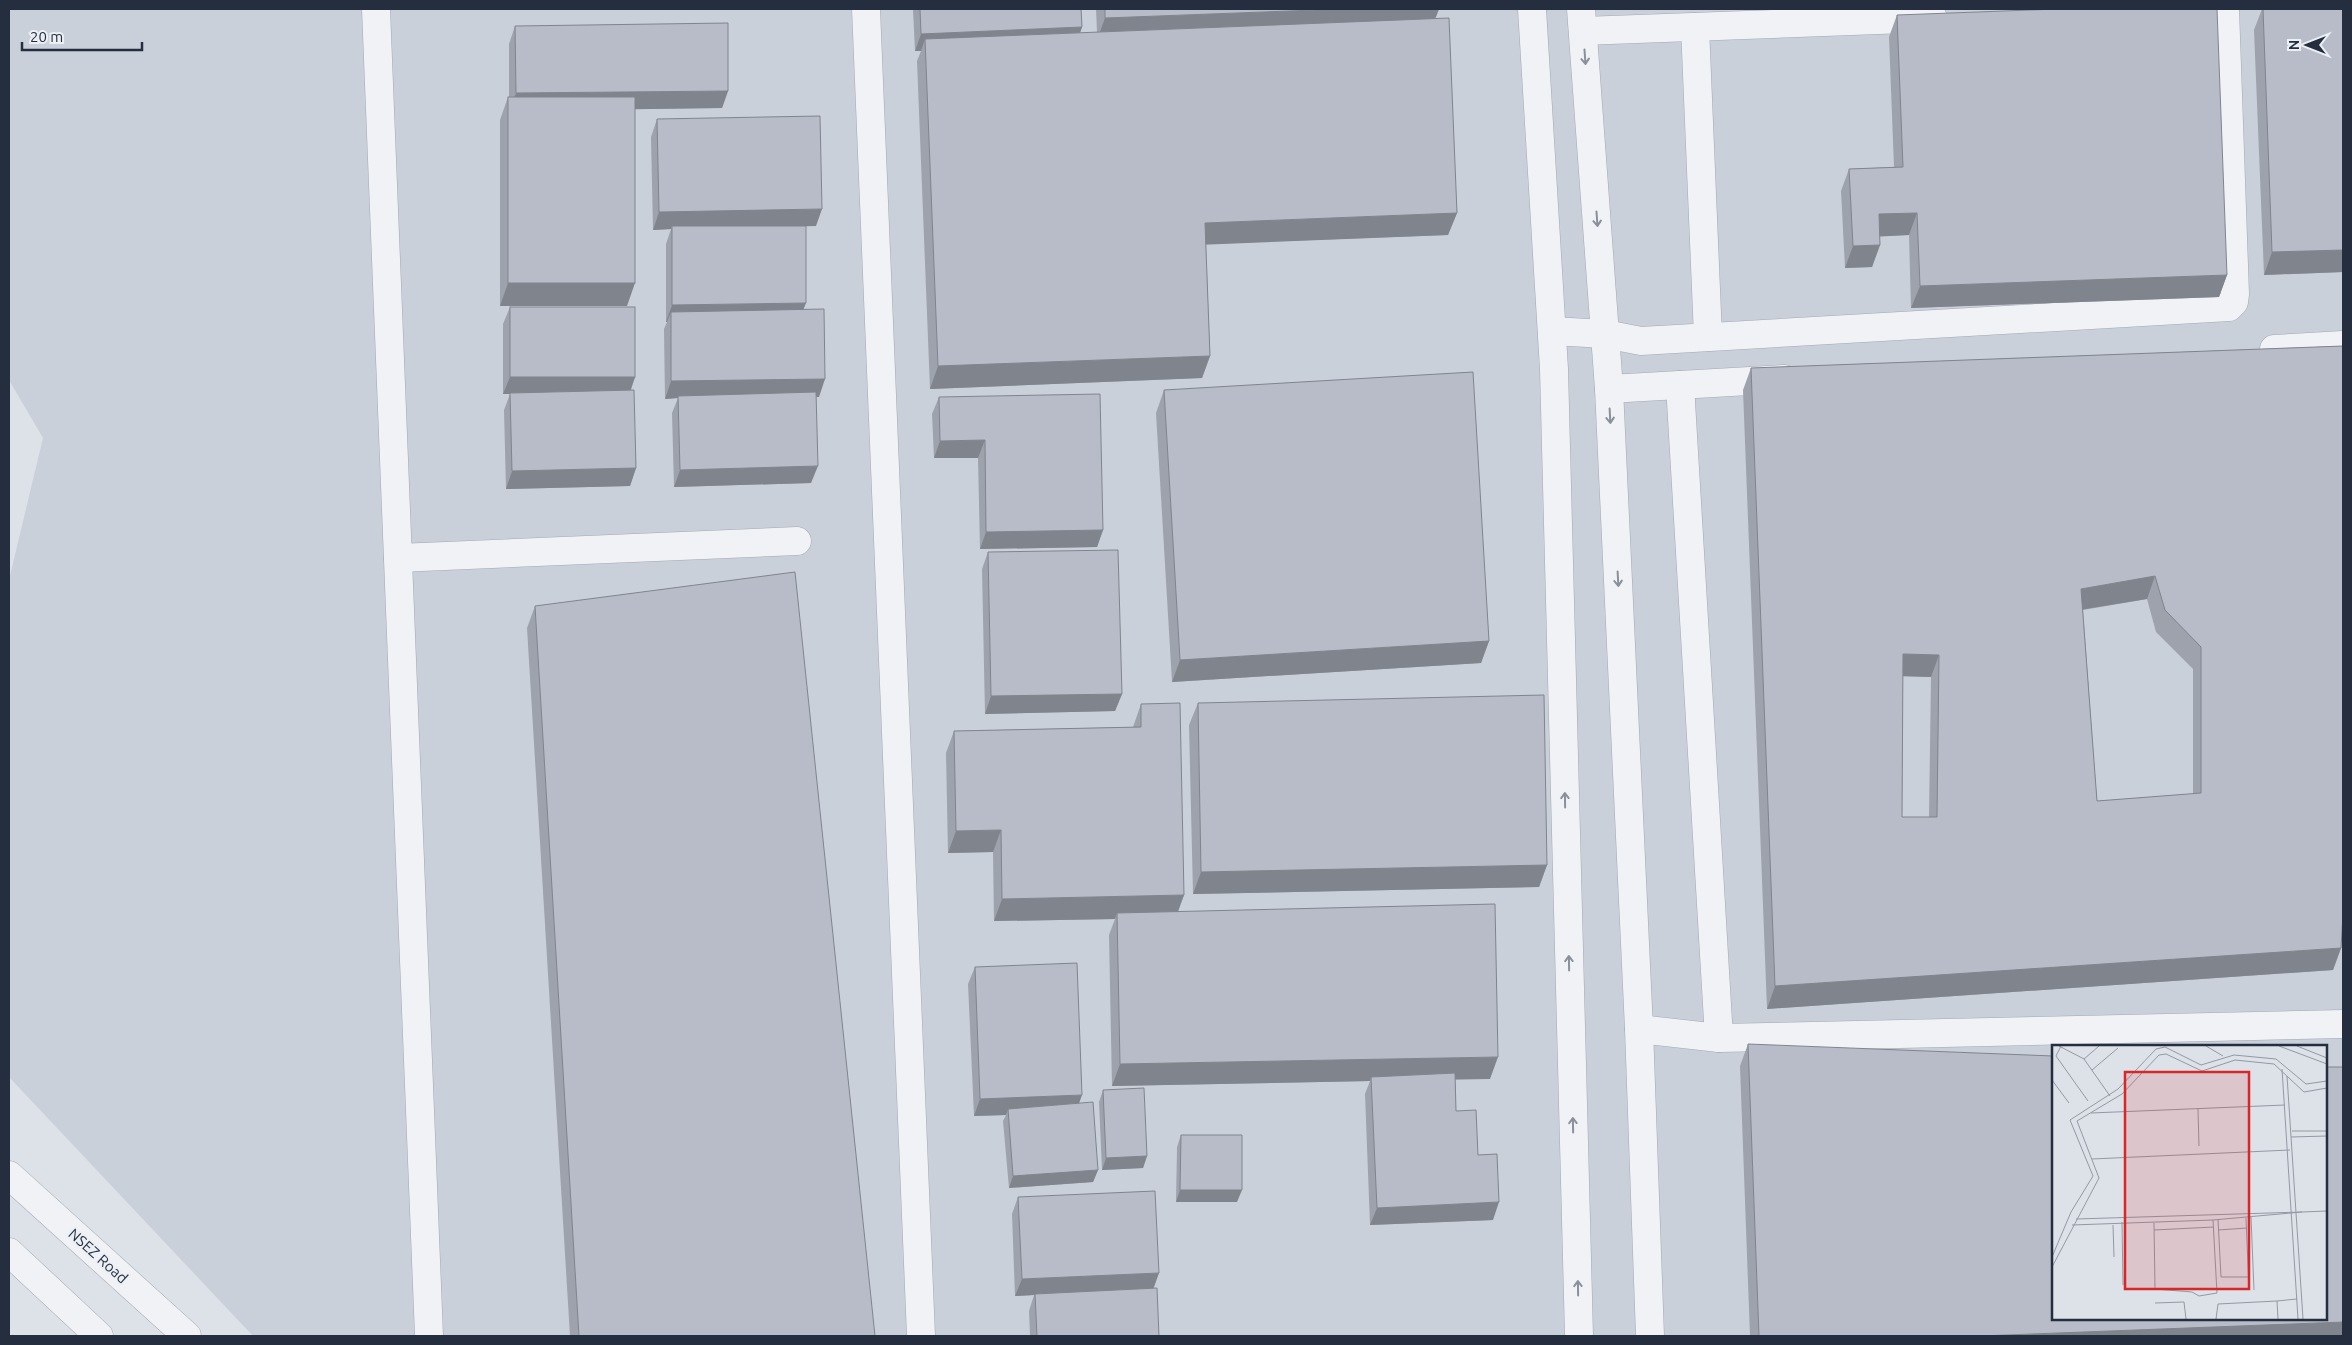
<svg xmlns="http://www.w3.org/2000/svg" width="2352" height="1345" font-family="Ubuntu,sans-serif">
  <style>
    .built { fill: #cad0da; fill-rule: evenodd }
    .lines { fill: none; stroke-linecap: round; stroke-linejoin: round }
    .minor-casing { stroke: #a2a8b2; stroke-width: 29 }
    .minor { stroke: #f0f2f6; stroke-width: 28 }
    .wall { fill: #9da2ac; fill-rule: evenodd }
    .shaded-wall { fill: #80848c }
    .building { fill: #b7bcc8; stroke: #80848c; fill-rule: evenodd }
    .oneway { stroke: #8a909a }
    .labels { text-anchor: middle; stroke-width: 4.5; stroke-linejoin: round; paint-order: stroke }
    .street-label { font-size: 15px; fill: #252e3f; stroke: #ecf0f5 }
    .inset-road { fill: none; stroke: #9399a4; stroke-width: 1 }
    .view { fill: #d62828; fill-opacity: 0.15; stroke: #d62828; stroke-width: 2.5 }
    .inset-edge { fill: none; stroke: #252e3f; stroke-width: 2.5 }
  </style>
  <rect width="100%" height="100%" fill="#dde1e8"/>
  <!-- built -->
  <path class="built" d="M9,9H2343V1336H253L9,1077V580L43,438L9,380ZM2053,1046H2326V1319H2053Z"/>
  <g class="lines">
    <defs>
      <g id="minor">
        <path d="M376,9L429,1336"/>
        <path d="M866,9L921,1336"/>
        <path d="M1532,9L1554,369L1579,1336"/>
        <path d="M1581,9L1609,389L1639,1029L1650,1336"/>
        <path d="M1695,27L1708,337"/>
        <path d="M1583,31L1933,18"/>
        <path d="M1552,331L1605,334L1641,341L2229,307L2234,302L2235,294L2225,9"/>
        <path d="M2274,349L2343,345"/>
        <path d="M1680,385L1719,1038"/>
        <path d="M1609,389L1784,379"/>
        <path d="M398,558L797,541"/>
        <path d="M1639,1029L1719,1038L2343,1024"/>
        <path d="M9,1175L187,1336"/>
        <path d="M9,1252L99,1336"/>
      </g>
    </defs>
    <!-- minor casing -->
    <use href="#minor" class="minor-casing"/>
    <!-- minor -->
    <use href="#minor" class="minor"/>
  </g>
  <!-- wall -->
  <g class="wall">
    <path d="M913,9H1081L1082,27L1080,33L1097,32L1096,9H1439L1435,19L1457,213L1448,235L1206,244L1210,356L1202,378L930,389L917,61L921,51H915Z"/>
    <path d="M2262,9H2343V272L2264,275L2254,30Z"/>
    <path d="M1897,15L2227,275L2219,297L1911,308L1909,235L1880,236V245L1872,267L1845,268L1841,191L1849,169L1894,167L1889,37Z"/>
    <path d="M515,26L728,91L722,108L635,109L627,306H500V120L508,97H509V44Z"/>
    <path d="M657,119L816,226H806L803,310L819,397H816L811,483L674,487L672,413L678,398L665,399L664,329L667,322H666V244L671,229L653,230L651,137Z"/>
    <path d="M510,307L635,377L631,390L636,468L630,486L506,489L504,410L510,394H503V324Z"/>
    <path d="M2343,346L2341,948L2333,970L1767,1009L1743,390L1751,368ZM2147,599L2156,632L2193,669V794L2097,801L2083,610ZM1903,676L1931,677L1929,817H1902Z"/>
    <path d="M1164,390L1489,641L1481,663L1172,682L1156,413Z"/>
    <path d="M939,397L1103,530L1097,547L980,549L978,458H934L932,414Z"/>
    <path d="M988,552L1122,694L1115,711L985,714L982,569Z"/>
    <path d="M535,606L875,1336H570L527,628Z"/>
    <path d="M1198,703L1547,865L1539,887L1193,894L1189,725Z"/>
    <path d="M1141,704L1184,895L1178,911L1490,1079H1455L1456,1111L1478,1155L1493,1220L1370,1225L1365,1094L1370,1081L1112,1086L1109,935L1115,919L994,921L993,852L948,853L946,753L954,731L1133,727Z"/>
    <path d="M975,967L1079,1104L1098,1170L1093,1182L1009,1188L1003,1121L1006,1115L974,1116L968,984Z"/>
    <path d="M1748,1044L2343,1336H1750L1740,1066Z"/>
    <path d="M1103,1090L1147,1156L1143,1168L1102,1170L1099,1102Z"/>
    <path d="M1181,1135L1237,1202H1176L1177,1147Z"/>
    <path d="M1018,1197L1154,1288L1159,1336H1030L1029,1311L1034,1295L1015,1296L1012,1214Z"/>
  </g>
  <!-- shaded-wall -->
  <g class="shaded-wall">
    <path d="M1342,9H1439L1432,27L1097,40L1105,18Z"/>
    <path d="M1082,27L1076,45L925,39L921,51H915L921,34Z"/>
    <path d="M728,91L722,108L509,111L516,93Z"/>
    <path d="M822,209L816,226L672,229V226L671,229L653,230L659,212Z"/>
    <path d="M1457,213L1448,235L1197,245L1205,223Z"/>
    <path d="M1917,213L1909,235L1871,237L1879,214Z"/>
    <path d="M1880,245L1872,267L1845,268L1853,246Z"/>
    <path d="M2343,250V272L2264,275L2272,252Z"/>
    <path d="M2227,275L2219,297L1911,308L1920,286Z"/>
    <path d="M508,283H635L627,306H500Z"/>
    <path d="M806,303L799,321L671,312L667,322H666L672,305Z"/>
    <path d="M1210,356L1202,378L930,389L938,366Z"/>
    <path d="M510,377H635L629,394H503Z"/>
    <path d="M825,379L819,397L679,398L678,396V398L665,399L671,381Z"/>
    <path d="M985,440L978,458H934L940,441Z"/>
    <path d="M818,466L811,483L674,487L680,470Z"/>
    <path d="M636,468L630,486L506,489L512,471Z"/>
    <path d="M1103,530L1097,547L980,549L986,532Z"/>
    <path d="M2155,576L2147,599L2073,611L2081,589Z"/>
    <path d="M1489,641L1481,663L1172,682L1180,660Z"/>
    <path d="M1903,654L1939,655L1931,677L1895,676Z"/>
    <path d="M1122,694L1115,711L985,714L991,696Z"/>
    <path d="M1001,830L993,852L948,853L956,831Z"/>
    <path d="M1547,865L1539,887L1193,894L1201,872Z"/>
    <path d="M1184,895L1176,917L1117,913L1115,919L994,921L1002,899Z"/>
    <path d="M2341,948L2333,970L1767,1009L1775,986Z"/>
    <path d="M1498,1057L1490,1079L1372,1081L1371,1077L1370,1081L1112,1086L1120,1064Z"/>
    <path d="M1082,1095L1076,1112L1008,1109L1006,1115L974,1116L980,1099Z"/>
    <path d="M1147,1156L1143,1168L1102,1170L1106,1158Z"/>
    <path d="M1098,1170L1093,1182L1009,1188L1013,1176Z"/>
    <path d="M1180,1190H1242L1237,1202H1176Z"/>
    <path d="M1499,1202L1493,1220L1370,1225L1377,1208Z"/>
    <path d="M1159,1273L1153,1290L1035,1294L1034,1295L1015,1296L1022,1279Z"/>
    <path d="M2343,1322V1336H1980Z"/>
  </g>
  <!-- building -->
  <g class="building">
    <path d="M920,9H1081L1082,27L921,34Z"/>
    <path d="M1105,9H1342L1105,18Z"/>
    <path d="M2058,9H2217L2227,275L1920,286L1917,213L1879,214L1880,245L1853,246L1849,169L1903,167L1897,15Z"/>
    <path d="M2263,9H2343V250L2272,252Z"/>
    <path d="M1449,18L1457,213L1205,223L1210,356L938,366L925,39Z"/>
    <path d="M728,23V91L516,93L515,26Z"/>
    <rect x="508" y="97" width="127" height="186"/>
    <path d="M820,116L822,209L659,212L657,119Z"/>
    <path d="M672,226H806V303L672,305Z"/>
    <rect x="510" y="307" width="125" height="70"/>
    <path d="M824,309L825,379L671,381V312Z"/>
    <path d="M2343,346V914L2341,948L1775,986L1751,368ZM2155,576L2165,610L2201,647V793L2097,801L2081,589ZM1903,654L1939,655L1937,817H1902Z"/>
    <path d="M1473,372L1489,641L1180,660L1164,390Z"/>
    <path d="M634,390L636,468L512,471L510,393Z"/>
    <path d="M816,392L818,466L680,470L678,396Z"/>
    <path d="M1100,394L1103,530L986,532L985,440L940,441L939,397Z"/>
    <path d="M1118,550L1122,694L991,696L988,552Z"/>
    <path d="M795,572L875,1336H579L535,606Z"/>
    <path d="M1544,695L1547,865L1201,872L1198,703Z"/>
    <path d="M1180,703L1184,895L1002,899L1001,830L956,831L954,731L1141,727V704Z"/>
    <path d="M1495,904L1498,1057L1120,1064L1117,913Z"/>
    <path d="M1077,963L1082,1095L980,1099L975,967Z"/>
    <path d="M1748,1044L2053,1056V1319H2326V1067H2343V1322L1980,1336H1759Z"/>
    <path d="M1455,1073L1456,1111L1476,1110L1478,1155L1497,1154L1499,1202L1377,1208L1371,1077Z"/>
    <path d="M1144,1088L1147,1156L1106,1158L1103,1090Z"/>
    <path d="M1093,1102L1098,1170L1013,1176L1008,1109Z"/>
    <path d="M1181,1135H1242V1190H1180Z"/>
    <path d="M1155,1191L1159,1273L1022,1279L1018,1197Z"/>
    <path d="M1157,1288L1159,1336H1037L1035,1294Z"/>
  </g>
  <!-- one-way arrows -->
  <defs><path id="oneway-shaft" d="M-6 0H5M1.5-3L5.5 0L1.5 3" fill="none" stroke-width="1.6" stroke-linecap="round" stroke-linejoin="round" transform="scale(1.25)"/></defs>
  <g class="oneway">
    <use href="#oneway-shaft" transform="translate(1585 57) rotate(86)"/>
    <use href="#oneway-shaft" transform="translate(1597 219) rotate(86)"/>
    <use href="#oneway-shaft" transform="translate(1610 416) rotate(87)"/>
    <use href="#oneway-shaft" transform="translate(1618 579) rotate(87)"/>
    <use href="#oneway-shaft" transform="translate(1565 800) rotate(-91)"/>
    <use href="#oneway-shaft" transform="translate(1569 963) rotate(-91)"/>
    <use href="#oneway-shaft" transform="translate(1573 1125) rotate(-91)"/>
    <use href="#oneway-shaft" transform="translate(1578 1288) rotate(-91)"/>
  </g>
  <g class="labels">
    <!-- street labels -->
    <g class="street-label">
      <text transform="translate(98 1256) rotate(42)" y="5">NSEZ Road</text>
    </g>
  </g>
  <!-- overview -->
  <g transform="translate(2052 1045)">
    <rect width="275" height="275" fill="#dde1e8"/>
    <path class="inset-road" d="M7,1L32,14L58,51M9,1L4,11L36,56M154,1L171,11M227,1L275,19M245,1L275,13M32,14L47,1M230,24L246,274M40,25L66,3M235,31L251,274M0,35L17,58M146,64L147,101M39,68L233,60M240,86H275M239,92L275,91M40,114L238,105M250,167L275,166M199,172L202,245M194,173L197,244M166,174L169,232H196M70,177L71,240M102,178L103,244L140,247L147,251L165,248L161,175M20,180L161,175L250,167L24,174M61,180L62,212M102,185L162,182M166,185L195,183M0,212L19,167L41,131L18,75L66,44L104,4L113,2L149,20L182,10L224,14L254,39L275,36M0,222L47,133L25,76L70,49L107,10L114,9L150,26L183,15L222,19L252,47L275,43M225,256L245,254M103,258L132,257L134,274M164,274L166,259L225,256L226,274"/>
    <path class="view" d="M73,27H197V244H73Z"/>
    <rect width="275" height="275" class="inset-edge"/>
  </g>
  <!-- border -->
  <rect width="2352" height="1345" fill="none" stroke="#252e3f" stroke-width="20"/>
  <!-- north arrow -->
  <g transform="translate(2307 45) rotate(270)" stroke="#ecf0f5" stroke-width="4" paint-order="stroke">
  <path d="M0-4L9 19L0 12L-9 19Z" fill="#252e3f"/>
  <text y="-8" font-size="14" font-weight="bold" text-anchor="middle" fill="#252e3f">N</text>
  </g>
  <!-- scale -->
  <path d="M22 42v8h120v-8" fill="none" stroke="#252e3f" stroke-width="2.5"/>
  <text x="30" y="42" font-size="15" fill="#252e3f" stroke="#ecf0f5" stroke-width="4" paint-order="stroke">20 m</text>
</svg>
